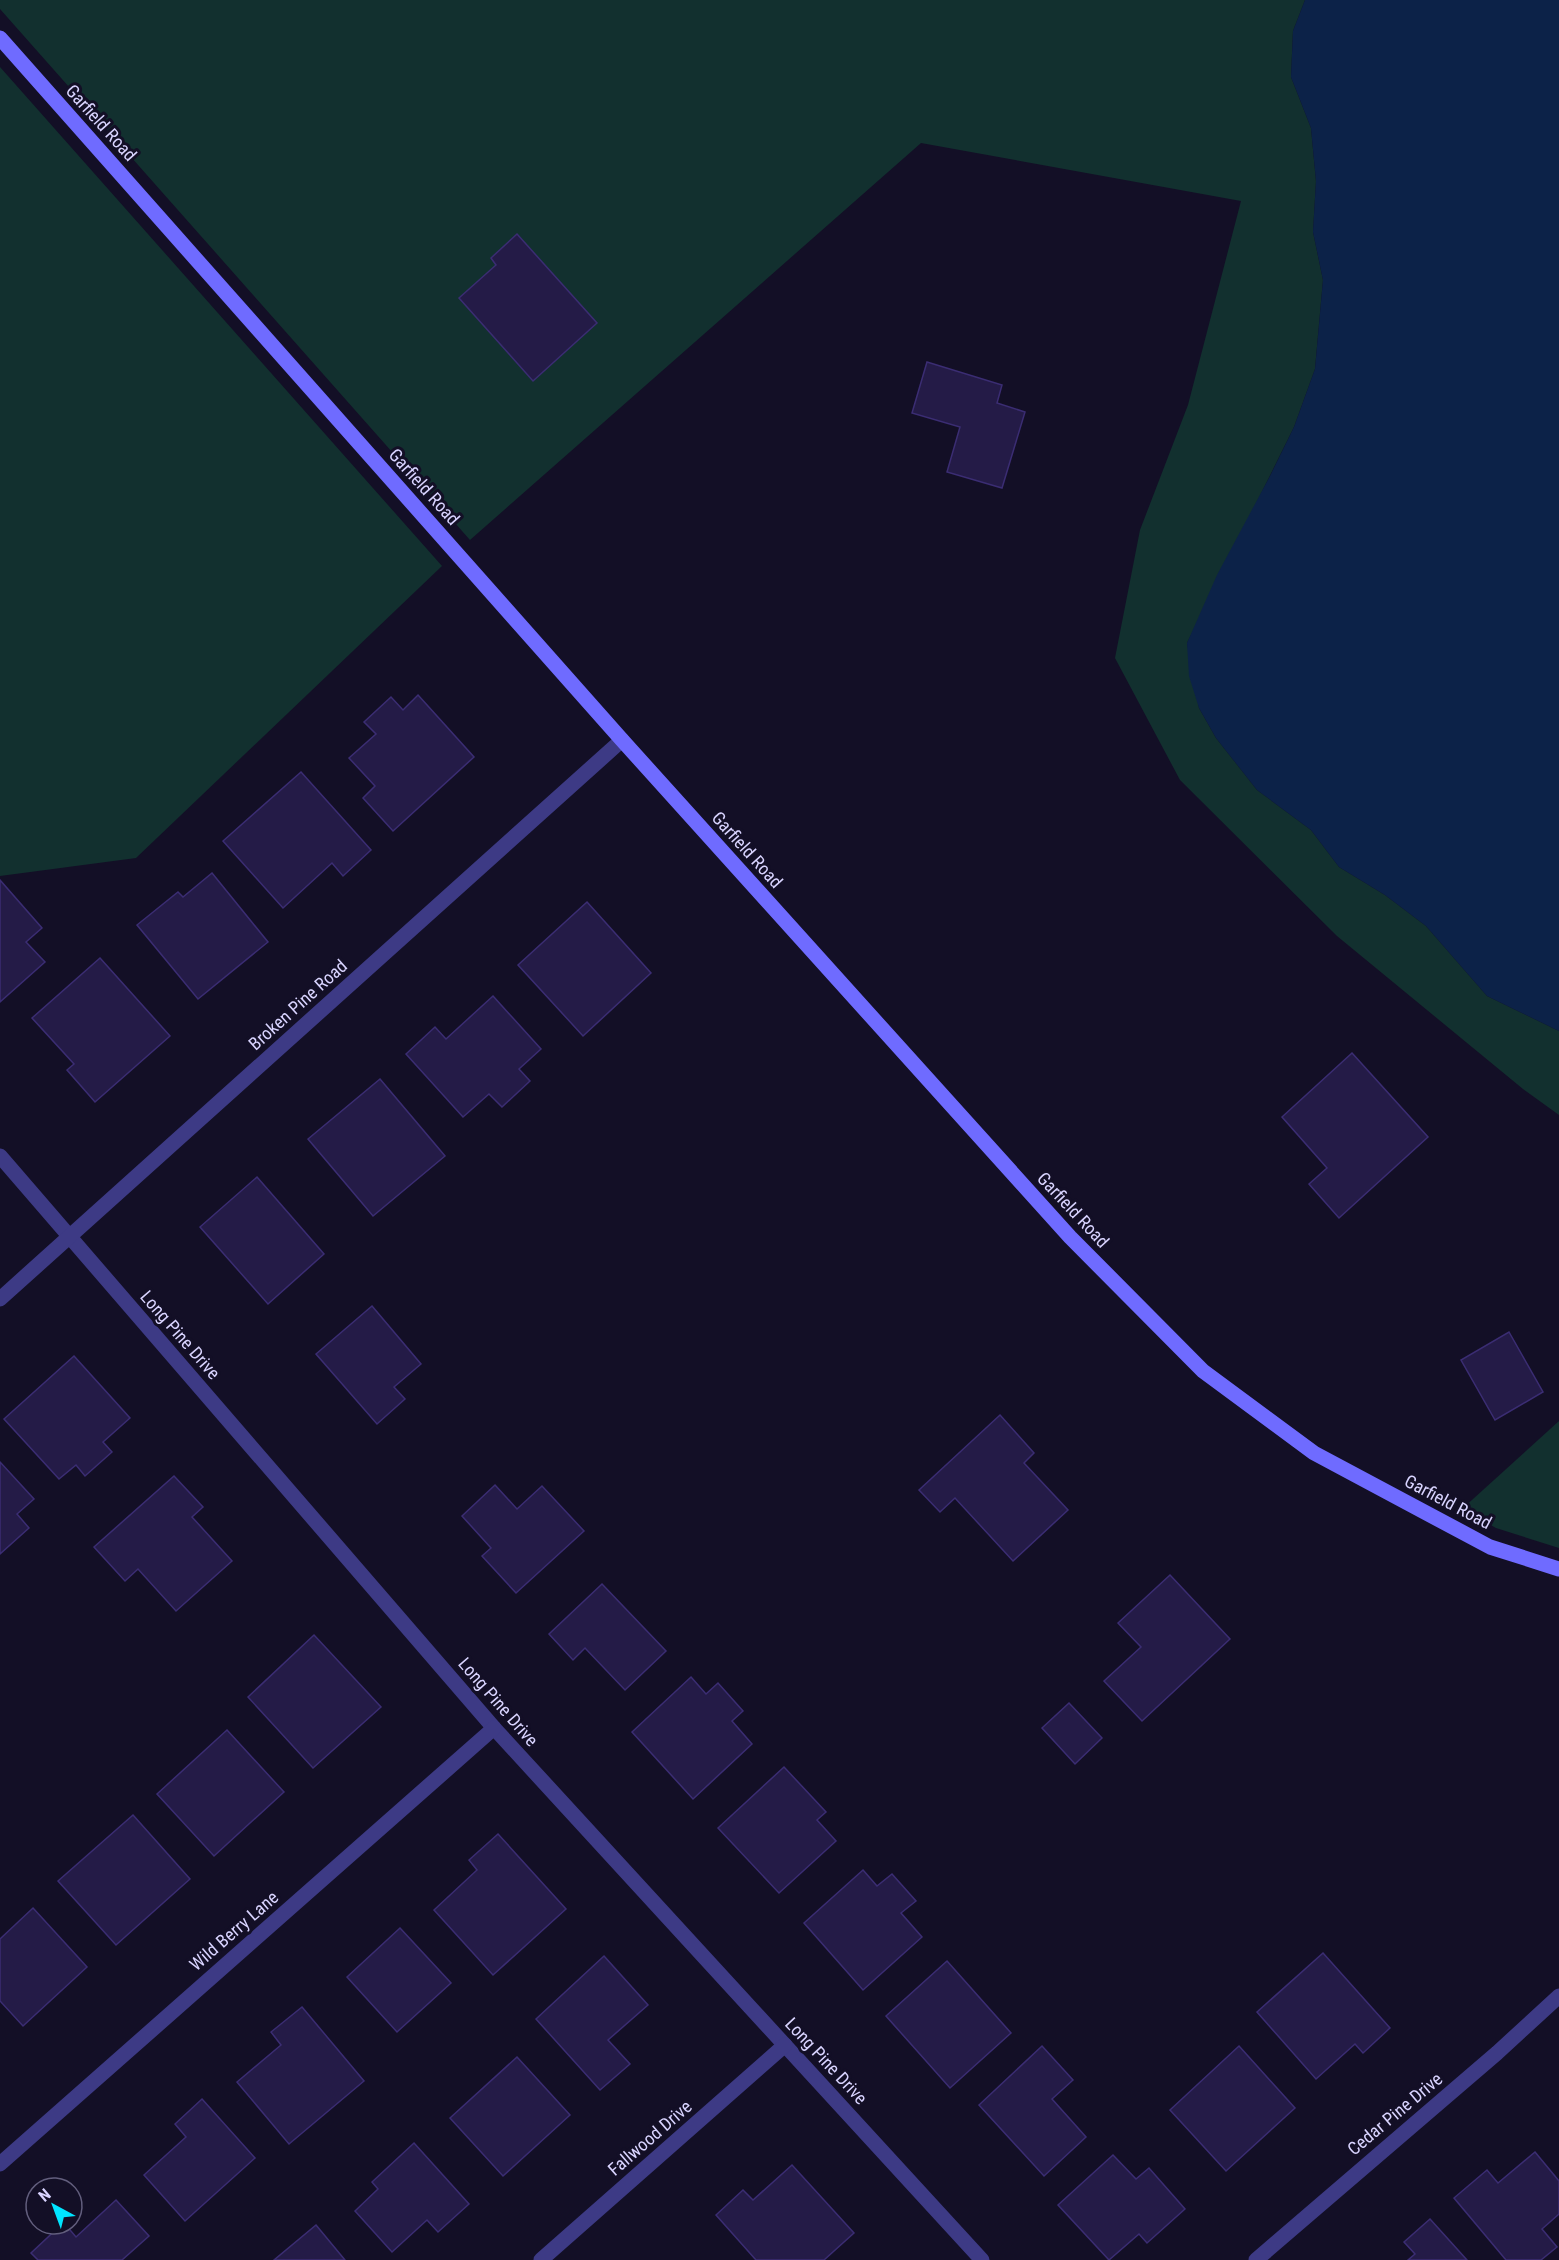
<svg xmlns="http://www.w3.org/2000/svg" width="1559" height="2260" font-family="'Roboto Condensed',sans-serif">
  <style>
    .green { fill: #12302f }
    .water { fill: #0c2248 }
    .building { fill: #241b47; stroke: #3b2d73; stroke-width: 1.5 }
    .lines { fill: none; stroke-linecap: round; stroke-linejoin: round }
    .street { stroke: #3d3a85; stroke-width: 15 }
    .secondary { stroke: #6f6bff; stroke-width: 15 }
    .labels { text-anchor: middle; stroke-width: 6; stroke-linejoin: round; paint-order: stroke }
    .street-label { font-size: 18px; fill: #d9d4ff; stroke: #130f26 }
  </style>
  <rect width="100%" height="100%" fill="#130f26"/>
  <!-- green -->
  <g class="green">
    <path d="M0,0H1305L1293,31L1291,77L1311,128L1316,181L1313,232L1323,280L1315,369L1294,427L1187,643L1199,708L1216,738L1257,790L1311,830L1339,867L1385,895L1426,926L1487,996L1559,1031V1115L1523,1089L1337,936L1180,780L1115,658L1140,530L1188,405L1241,201L921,143L470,540L0,9Z"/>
    <path d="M0,67L442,566L136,858L0,876Z"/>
    <path d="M1559,1421V1548L1496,1528L1462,1509Z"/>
  </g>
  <!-- water -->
  <path class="water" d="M1305,0H1559V1031L1487,996L1426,926L1385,895L1339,867L1311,830L1257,790L1216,738L1199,708L1189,676L1187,643L1217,575L1270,476L1294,427L1315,369L1323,280L1313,232L1316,181L1311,128L1291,77L1293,31Z"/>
  <!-- building -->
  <g class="building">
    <path d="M517,234L597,323L533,381L459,298L496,265L491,258Z"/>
    <path d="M927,362L1002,385L997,403L1025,412L1002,488L947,472L960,427L912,413Z"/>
    <path d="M418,695L474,757L393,831L363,798L375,786L349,758L376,734L364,722L391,697L403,710Z"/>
    <path d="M301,772L371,850L343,876L332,863L283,908L223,841Z"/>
    <path d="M212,873L268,942L198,999L137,925L178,892L183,897Z"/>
    <path d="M0,880L42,928L26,942L45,962L0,1002Z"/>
    <path d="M587,902L651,973L583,1036L518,965Z"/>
    <path d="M100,958L170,1036L95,1102L67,1070L74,1064L32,1018Z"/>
    <path d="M493,996L541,1049L519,1069L530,1081L502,1107L489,1094L463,1117L406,1054L435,1027L446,1039Z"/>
    <path d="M1352,1053L1428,1137L1339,1218L1309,1184L1327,1168L1282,1117Z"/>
    <path d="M380,1079L445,1156L373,1216L308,1139Z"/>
    <path d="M257,1177L324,1254L268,1304L200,1227Z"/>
    <path d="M372,1306L421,1364L394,1387L405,1399L377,1424L316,1354Z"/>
    <path d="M1509,1332L1543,1392L1495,1420L1461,1360Z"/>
    <path d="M74,1356L130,1418L103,1442L112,1452L85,1476L76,1465L59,1479L4,1419Z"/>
    <path d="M1000,1415L1034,1453L1024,1463L1068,1510L1013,1561L955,1498L940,1512L919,1490Z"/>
    <path d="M0,1462L34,1499L17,1514L29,1528L0,1554Z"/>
    <path d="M174,1476L203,1507L192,1517L232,1561L176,1611L138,1569L125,1581L94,1547Z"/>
    <path d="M495,1485L517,1509L542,1486L584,1531L516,1593L482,1556L491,1548L462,1516Z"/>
    <path d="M1170,1575L1230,1639L1142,1721L1104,1681L1141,1647L1118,1623Z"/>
    <path d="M602,1584L666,1651L625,1690L585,1648L573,1660L549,1634Z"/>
    <path d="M314,1635L381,1707L313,1768L248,1697Z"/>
    <path d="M691,1677L706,1694L718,1683L743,1711L732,1721L752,1744L693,1799L632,1732Z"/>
    <path d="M1069,1703L1102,1738L1075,1764L1042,1728Z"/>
    <path d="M227,1730L284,1792L214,1856L157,1794Z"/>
    <path d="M784,1767L826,1812L817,1820L836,1841L779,1893L718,1828Z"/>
    <path d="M133,1815L190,1879L116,1945L58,1881Z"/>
    <path d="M498,1834L566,1909L493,1975L434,1910L477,1870L469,1860Z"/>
    <path d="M863,1870L877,1886L892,1874L916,1901L901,1913L922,1937L863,1990L804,1923Z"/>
    <path d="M33,1908L87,1967L23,2026L0,2001V1939Z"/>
    <path d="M400,1928L451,1983L397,2032L347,1977Z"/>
    <path d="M1323,1953L1390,2028L1363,2053L1355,2044L1316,2079L1257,2012Z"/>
    <path d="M604,1956L648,2005L608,2040L630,2064L600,2090L536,2019Z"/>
    <path d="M947,1961L1011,2033L950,2088L886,2016Z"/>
    <path d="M302,2007L364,2081L289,2144L237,2082L281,2045L271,2032Z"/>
    <path d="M1042,2046L1073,2080L1052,2099L1086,2137L1044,2176L979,2105Z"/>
    <path d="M1239,2046L1295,2108L1226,2171L1170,2110Z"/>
    <path d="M517,2057L570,2115L503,2176L450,2118Z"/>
    <path d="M202,2099L255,2158L185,2221L144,2175L186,2137L175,2124Z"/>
    <path d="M414,2143L469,2204L438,2232L427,2220L392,2252L355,2211L378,2189L372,2182Z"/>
    <path d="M1535,2152L1559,2181V2214L1542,2229L1557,2247L1541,2260H1506L1454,2198L1487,2170L1498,2183Z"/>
    <path d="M1113,2155L1136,2179L1149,2168L1185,2209L1147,2243L1139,2234L1109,2260L1058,2205Z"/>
    <path d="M792,2165L854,2233L824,2260H756L716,2215L743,2190L753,2200Z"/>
    <path d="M116,2200L149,2236L122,2260H38L31,2253L62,2224H65L76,2237Z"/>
    <path d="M1430,2219L1467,2260H1408L1415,2254L1404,2242Z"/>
    <path d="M316,2225L345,2260H274Z"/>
  </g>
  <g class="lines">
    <!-- street -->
    <g class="street">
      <path d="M0,1156L494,1728L982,2260"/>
      <path d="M0,1299L622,740"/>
      <path d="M0,2164L494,1728"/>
      <path d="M541,2260L785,2045"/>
      <path d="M1256,2260L1497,2053L1559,1996"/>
    </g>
    <!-- secondary -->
    <path class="secondary" d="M0,38L622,740L1070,1237L1203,1371L1314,1453L1490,1547L1559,1569"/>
  </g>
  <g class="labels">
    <!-- street labels -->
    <g class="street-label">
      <text transform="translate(101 123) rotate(48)" y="6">Garfield Road</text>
      <text transform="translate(424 487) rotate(48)" y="6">Garfield Road</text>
      <text transform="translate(747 850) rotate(48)" y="6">Garfield Road</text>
      <text transform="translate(298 1005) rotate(-42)" y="6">Broken Pine Road</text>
      <text transform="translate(1073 1210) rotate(47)" y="6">Garfield Road</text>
      <text transform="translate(180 1335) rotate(49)" y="6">Long Pine Drive</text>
      <text transform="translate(1448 1502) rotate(28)" y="6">Garfield Road</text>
      <text transform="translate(498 1702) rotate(49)" y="6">Long Pine Drive</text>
      <text transform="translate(234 1931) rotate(-41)" y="6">Wild Berry Lane</text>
      <text transform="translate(826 2061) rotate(47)" y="6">Long Pine Drive</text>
      <text transform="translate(1395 2114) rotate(-40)" y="6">Cedar Pine Drive</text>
      <text transform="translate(650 2138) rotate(-41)" y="6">Fallwood Drive</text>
    </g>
  </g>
  <!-- north arrow -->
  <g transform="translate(54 2206) rotate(319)"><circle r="28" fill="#130f26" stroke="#625e7d" stroke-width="1.5"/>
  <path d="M0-4.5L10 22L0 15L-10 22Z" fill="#00e5ff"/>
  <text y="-9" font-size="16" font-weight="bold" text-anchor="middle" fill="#d9d4ff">N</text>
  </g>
</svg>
